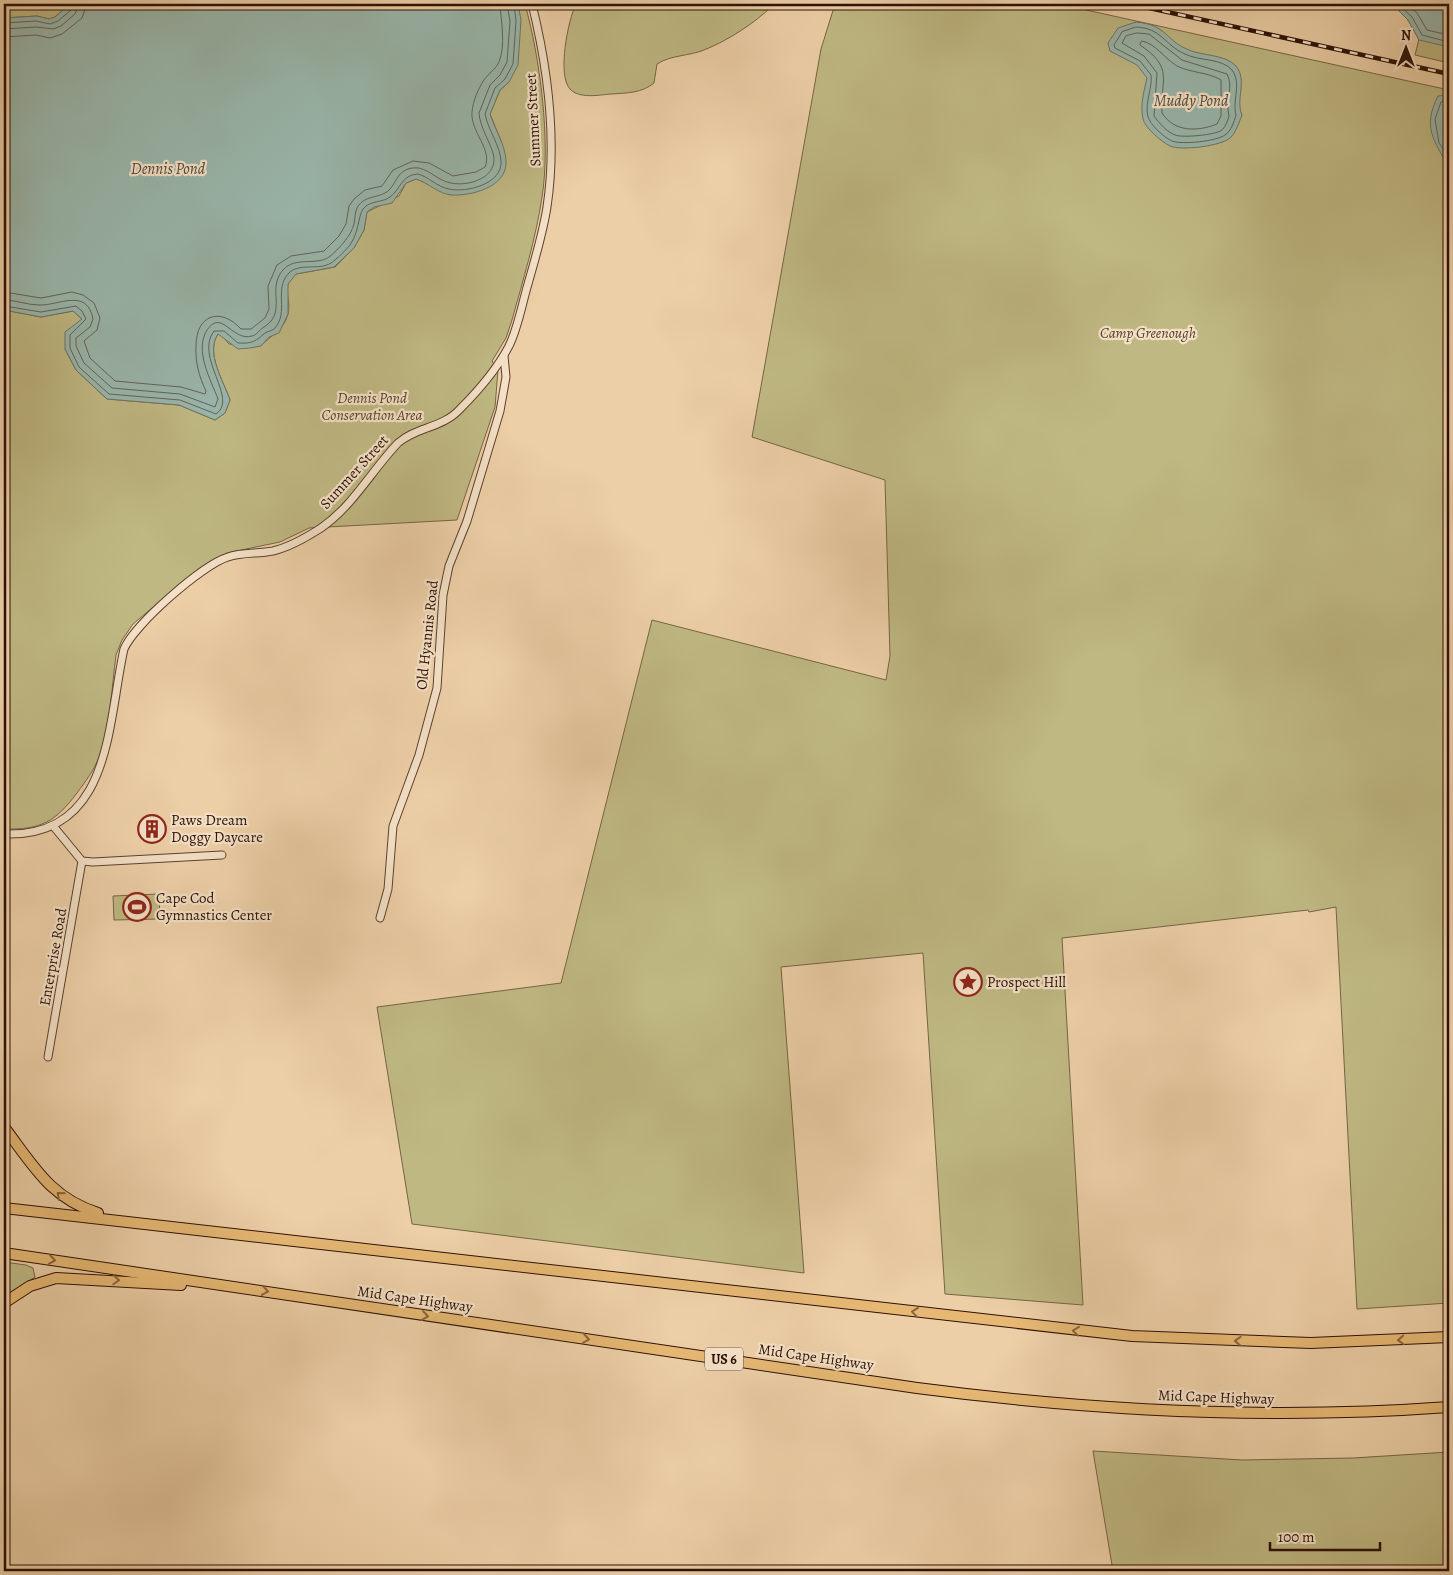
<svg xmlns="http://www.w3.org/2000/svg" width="1453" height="1575" font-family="Alegreya,serif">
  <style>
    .green { fill: #bfb882; stroke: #766444 }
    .water { fill: #99b6ab; stroke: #6d7469 }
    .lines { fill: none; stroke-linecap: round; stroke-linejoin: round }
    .shore { stroke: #626358; stroke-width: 1 }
    .minor-casing { stroke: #5c402e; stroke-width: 9 }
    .highway-casing { stroke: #2c1005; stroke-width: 12 }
    .minor { stroke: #f3e0c6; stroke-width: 7 }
    .highway { stroke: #e6b874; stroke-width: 10 }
    .rail-casing { stroke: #2c1005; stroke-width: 4.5 }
    .rail { stroke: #f3e0c6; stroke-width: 2.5; stroke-dasharray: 8; stroke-linecap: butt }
    .oneway { stroke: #89643c }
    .labels { text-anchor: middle; stroke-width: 4.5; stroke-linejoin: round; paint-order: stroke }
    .shield { fill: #f3e0c6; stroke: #684e3f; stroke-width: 1 }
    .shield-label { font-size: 14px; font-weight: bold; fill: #2c1005 }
    .street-label { font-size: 15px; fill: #2c1005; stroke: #f3e0c6 }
    .park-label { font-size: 15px; font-style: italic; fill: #58422a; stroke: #f3e0c6 }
    .poi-label { font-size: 15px; fill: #2c1005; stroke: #f3e0c6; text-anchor: start }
    .water-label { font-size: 16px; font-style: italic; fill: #524a3f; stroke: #f3e0c6 }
  </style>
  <rect width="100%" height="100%" fill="#edcfa7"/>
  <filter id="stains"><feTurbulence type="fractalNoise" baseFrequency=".004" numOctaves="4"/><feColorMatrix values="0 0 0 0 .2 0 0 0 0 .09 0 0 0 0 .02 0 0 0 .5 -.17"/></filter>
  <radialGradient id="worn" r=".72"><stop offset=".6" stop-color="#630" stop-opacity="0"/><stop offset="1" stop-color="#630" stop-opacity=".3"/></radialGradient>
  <!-- green -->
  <g class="green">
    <path d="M4,4H70L55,17L49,19L37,16L4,18Z"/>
    <path d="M518,4H525C540,58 551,141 542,197C536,238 523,280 512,320L506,338L492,361L498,370L495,407L457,520L309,528L280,542L227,553L196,571L133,624L122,640L116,655C112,685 110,730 99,757C94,770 86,781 77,793C55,822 41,830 4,829V310L41,317L73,311L82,319L65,349L76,370L107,399L179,405L215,420L225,413L230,400C224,382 205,353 218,334L222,335L229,344L261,346C271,335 284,330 288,314C292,300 280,285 296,274L335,267L354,248L364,230L367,212L399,196L406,183L416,179C436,185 440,196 464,194L501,141L490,114L500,90L509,82L520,8Z"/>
    <path d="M576,4H771L772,6C755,23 727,41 704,50C689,56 671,55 657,64L654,83C642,93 627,93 611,94C599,95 579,99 570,89C557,75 568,20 576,4Z"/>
    <path d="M835,4H1059L1449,90V1303L1357,1309L1336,907L1309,912L1308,910L1062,938L1083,1305L945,1294L923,953L781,967L804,1273L412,1224L377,1007L561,983L652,620L886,680L890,656L885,480L752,437L821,49Z"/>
    <path d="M1392,4H1449V63L1415,55L1419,39L1408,20Z"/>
    <path d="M159,894L160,919L114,920L113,896Z"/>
    <path d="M4,1262L26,1265L33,1268L35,1277L4,1297Z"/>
    <path d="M1093,1451L1242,1460L1353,1458L1449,1452V1571H1113Z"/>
  </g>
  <!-- water -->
  <g class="water">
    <path d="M70,4H518L521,20L518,65L509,82L500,90L490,114C495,130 506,146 506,162C507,187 471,196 452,195C438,194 429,183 416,179L406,183L392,203L374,207L367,212L364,230L354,248L334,267L296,274L288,284V314L279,333L269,337L261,346L250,348L238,349L218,334C205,353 224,382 230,400L225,413L215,420L179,405L107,399L76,370L65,349V332L82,319L73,311L41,317L4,310V18L37,16L49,19L55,17Z"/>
    <path d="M1392,4H1449V47L1419,40L1408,20Z"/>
    <path d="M1136,22C1168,25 1164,40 1189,50C1202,56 1225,54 1236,66C1248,81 1235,99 1242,115C1239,122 1236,133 1230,138C1221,146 1181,151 1170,146C1162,142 1145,128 1143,119C1140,105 1144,91 1147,78L1137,65L1110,51L1108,43L1118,28Z"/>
    <path d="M1449,95V168C1434,140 1422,128 1438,96Z"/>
  </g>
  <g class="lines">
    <!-- shore -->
    <g class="shore">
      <path d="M1398,4L1412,17L1422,35L1449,42"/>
      <path d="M1407,4L1417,13L1427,30L1449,35"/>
      <path d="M4,23L36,21L50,24L58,21L71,10L73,4"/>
      <path d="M1136,27C1162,28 1164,45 1185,54C1198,61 1222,58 1232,70C1242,83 1232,101 1236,115C1234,122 1231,131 1225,135C1217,141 1182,145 1172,141C1165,138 1154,128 1150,121C1142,108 1153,89 1151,75L1140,61L1115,48L1114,45L1122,32Z"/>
      <path d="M4,29L36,27L53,29L61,26L75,14L79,4"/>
      <path d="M1137,33L1149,34L1182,60L1227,74C1234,87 1225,102 1229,116C1228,120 1226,126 1222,130C1216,135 1182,138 1175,135C1167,132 1159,123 1154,116L1157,73L1144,56L1122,43L1126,36Z"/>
      <path d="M4,37L36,35L50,38L62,34L82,18L87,4"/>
      <path d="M1142,41C1155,43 1165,59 1177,66C1191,73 1208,72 1221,80V116L1217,124C1197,132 1174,132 1162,113C1160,80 1175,68 1140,45Z"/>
      <path d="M1449,100L1441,102L1435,119L1439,143L1449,157"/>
      <path d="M4,292L41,298L72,292L83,295L94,303L100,318L97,330L84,341L90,358L115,381L181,387L205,394L206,391C199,377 195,361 196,346C196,314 221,307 241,329H251L265,318L269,309L268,286L277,265L291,256L324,251L339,236L346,224L349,206L354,199L365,190L382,186L393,170L413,161L429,163L453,176L476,172L485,167C493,150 470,131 472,112C473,101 478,89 484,80C489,73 495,70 499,62C506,45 501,21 500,4"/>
      <path d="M4,300C16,300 27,305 39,305C58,306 87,287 93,319L90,327L76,338V346L84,363L112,388L180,394L215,407L218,399C211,380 194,351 207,330C222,308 232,342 252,336C257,335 259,330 264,327C288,312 266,289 283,270C295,256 316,266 329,257C339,249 351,236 354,224C355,218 355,211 358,206C366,196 375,198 385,193C398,186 395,166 419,168C431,171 439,181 451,183C469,187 500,177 493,153C489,140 480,127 479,113L490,85L500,75L507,62L510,21L507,4"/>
      <path d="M4,306L41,312L76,306L82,311L86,319L70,335V348L79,367L109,394L180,400L216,414C239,399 194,357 214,331H224L238,343C252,344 256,341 265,333C268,331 273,331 275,328C289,312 274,290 288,274C298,262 319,271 331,263C337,259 346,250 350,245C359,232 358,217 363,209C370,200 382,203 390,197C401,189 401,175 418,174C429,177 437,187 449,189C466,193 503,184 501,161C500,145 488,130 485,114L495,88L505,79L513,64L516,21L514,4"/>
    </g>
    <defs>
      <g id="minor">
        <path d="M54,827L82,861L93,862L222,855"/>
        <path d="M4,834C112,838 107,725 124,649C134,625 202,565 228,557C242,552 258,554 273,551C290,547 307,537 321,528C353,506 372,470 398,443C416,427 443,428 460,409C478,391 497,369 509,346C518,328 522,304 528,284C535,259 543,233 547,207C557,140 548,69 532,4"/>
        <path d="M380,918L388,889L393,826L419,755L437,688L443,595L449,566L467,521L500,411L506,377L504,356"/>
        <path d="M48,1057L82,861"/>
      </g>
      <g id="highway">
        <path d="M4,1127C33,1165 50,1198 98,1213"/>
        <path d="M4,1208L1132,1336L1311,1343L1449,1337"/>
        <path d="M4,1253L917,1388C1093,1411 1272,1420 1449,1407"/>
        <path d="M4,1303L30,1286L56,1278L181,1285"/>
      </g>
    </defs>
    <!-- minor casing -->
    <use href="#minor" class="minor-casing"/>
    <!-- highway casing -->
    <use href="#highway" class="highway-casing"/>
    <!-- minor -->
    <use href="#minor" class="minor"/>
    <!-- highway -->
    <use href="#highway" class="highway"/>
    <defs>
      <path id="rail" d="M1131,4L1449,74"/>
    </defs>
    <!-- rail casing -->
    <use href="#rail" class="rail-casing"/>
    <!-- rail -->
    <use href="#rail" class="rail"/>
  </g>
  <!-- one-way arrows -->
  <defs><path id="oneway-chevron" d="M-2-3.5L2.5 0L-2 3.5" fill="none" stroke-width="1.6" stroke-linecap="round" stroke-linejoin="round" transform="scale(1.25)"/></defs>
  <g class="oneway">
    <use href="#oneway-chevron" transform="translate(60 1195) rotate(-139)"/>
    <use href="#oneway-chevron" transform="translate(52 1260) rotate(8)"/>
    <use href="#oneway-chevron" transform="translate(116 1280) rotate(3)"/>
    <use href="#oneway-chevron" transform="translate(265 1291) rotate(9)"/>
    <use href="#oneway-chevron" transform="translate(915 1312) rotate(-173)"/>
    <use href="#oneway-chevron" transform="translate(425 1316) rotate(8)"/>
    <use href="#oneway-chevron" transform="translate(1076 1331) rotate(-174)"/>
    <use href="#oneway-chevron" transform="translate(586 1339) rotate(8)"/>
    <use href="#oneway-chevron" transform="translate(1401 1340) rotate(177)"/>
    <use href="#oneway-chevron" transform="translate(1238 1341) rotate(-178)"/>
  </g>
  <!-- icons -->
  <defs>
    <symbol id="building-ring" viewBox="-11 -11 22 22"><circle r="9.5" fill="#f3e0c6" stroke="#8f2418" stroke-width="1.5"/><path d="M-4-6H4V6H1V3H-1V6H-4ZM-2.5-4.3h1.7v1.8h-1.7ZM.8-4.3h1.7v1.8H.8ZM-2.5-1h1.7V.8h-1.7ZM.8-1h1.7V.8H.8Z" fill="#8f2418"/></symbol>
    <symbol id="stadium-ring" viewBox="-11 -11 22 22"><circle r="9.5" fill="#f3e0c6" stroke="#8f2418" stroke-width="1.5"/><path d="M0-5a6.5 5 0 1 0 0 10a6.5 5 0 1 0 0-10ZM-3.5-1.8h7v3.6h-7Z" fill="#8f2418"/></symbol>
    <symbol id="sight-ring" viewBox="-11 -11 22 22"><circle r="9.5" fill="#f3e0c6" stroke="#8f2418" stroke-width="1.5"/><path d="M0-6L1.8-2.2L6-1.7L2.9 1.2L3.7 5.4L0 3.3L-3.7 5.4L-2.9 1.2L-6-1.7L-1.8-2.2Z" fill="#8f2418"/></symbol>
  </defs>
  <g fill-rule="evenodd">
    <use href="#building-ring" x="136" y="813" width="32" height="32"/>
    <use href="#stadium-ring" x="121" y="891" width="32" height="32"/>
    <use href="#sight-ring" x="952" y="966" width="32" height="32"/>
  </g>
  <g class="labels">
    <!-- shield labels -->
    <rect class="shield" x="705" y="1347.5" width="38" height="23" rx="4"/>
    <g class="shield-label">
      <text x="724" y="1364">US 6</text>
    </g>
    <!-- street labels -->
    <g class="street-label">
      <text transform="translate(533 120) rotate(-93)" y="5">Summer Street</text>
      <text transform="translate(354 472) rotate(-48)" y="5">Summer Street</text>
      <text transform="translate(427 635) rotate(-84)" y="5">Old Hyannis Road</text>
      <text transform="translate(53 957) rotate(-80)" y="5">Enterprise Road</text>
      <text transform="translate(415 1299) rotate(8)" y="5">Mid Cape Highway</text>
      <text transform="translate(816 1357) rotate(8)" y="5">Mid Cape Highway</text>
      <text transform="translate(1216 1397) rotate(2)" y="5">Mid Cape Highway</text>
    </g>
    <!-- park labels -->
    <g class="park-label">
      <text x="1148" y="338">Camp Greenough</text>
      <text x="372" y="403">Dennis Pond<tspan x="372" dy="17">Conservation Area</tspan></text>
    </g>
    <!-- poi labels -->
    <g class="poi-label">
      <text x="171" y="825">Paws Dream<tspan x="171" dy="17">Doggy Daycare</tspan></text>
      <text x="156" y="903">Cape Cod<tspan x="156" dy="17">Gymnastics Center</tspan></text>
      <text x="987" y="987">Prospect Hill</text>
    </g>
    <!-- water labels -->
    <g class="water-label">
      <text x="1191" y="106">Muddy Pond</text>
      <text x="168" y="174">Dennis Pond</text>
    </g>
  </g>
  <!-- margin -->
  <rect width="1453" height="1575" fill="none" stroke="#edcfa7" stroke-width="20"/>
  <rect x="5" y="5" width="1443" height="1565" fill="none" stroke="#2c1005" stroke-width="2.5"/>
  <rect x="10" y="10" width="1433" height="1555" fill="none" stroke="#2c1005"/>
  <!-- north arrow -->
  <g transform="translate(1406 48)" stroke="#f3e0c6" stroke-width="4" paint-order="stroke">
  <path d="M0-4L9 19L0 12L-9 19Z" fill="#2c1005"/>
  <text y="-8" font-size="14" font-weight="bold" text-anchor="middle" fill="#2c1005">N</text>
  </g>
  <!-- scale -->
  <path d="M1270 1542v8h110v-8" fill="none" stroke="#2c1005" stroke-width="2.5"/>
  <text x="1278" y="1542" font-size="15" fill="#2c1005" stroke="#f3e0c6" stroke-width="4" paint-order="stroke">100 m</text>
  <rect width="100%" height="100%" filter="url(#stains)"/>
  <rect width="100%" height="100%" fill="url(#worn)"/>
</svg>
